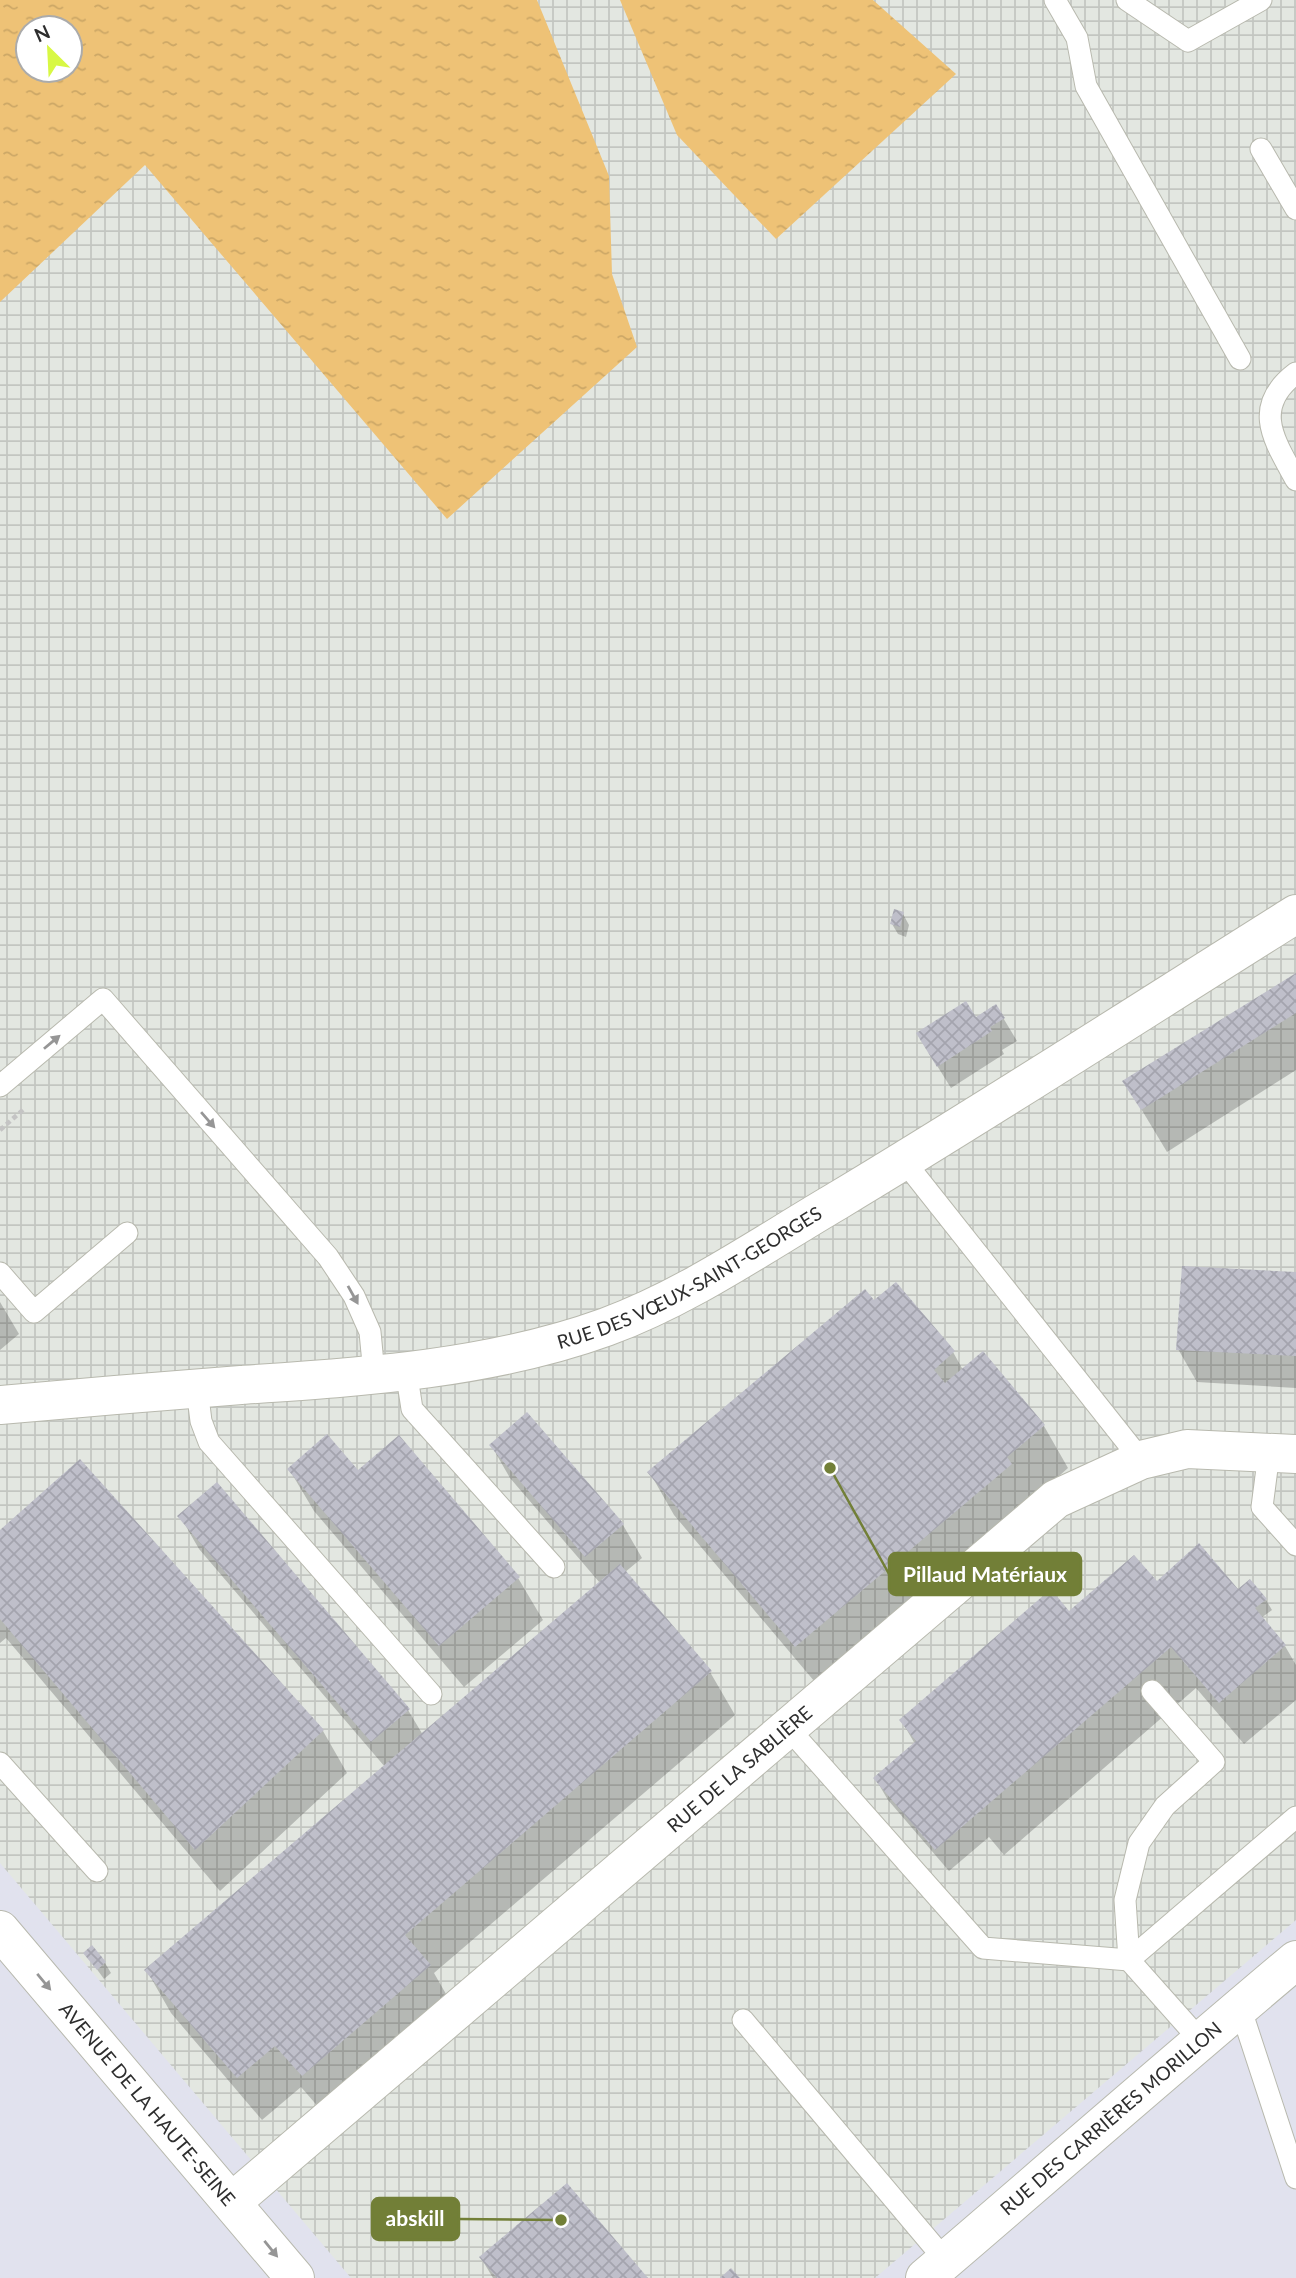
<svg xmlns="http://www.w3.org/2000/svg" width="1296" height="2278" font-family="Lato,sans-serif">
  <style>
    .industrial { fill: url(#industrial-grid); fill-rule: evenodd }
    .water { fill: url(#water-ripples); fill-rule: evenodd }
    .shadow { fill: #0003 }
    .building { fill: url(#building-cross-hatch) }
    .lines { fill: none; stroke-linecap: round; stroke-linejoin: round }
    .lane-casing { stroke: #b8b9ae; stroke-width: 23 }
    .street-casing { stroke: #b8b9ae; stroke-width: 40 }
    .path { stroke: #c4c4c4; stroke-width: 4.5; stroke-dasharray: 5 3.5; stroke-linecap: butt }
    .lane { stroke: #fff; stroke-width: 21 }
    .street { stroke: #fff; stroke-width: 38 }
    .oneway { fill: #969696 }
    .labels { text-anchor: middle; stroke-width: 5; stroke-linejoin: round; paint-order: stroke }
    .street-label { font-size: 19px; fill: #2e2e2e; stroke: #fff }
    .leader { fill: none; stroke: #727f37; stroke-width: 2.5 }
    .callout-dot { fill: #727f37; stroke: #fff; stroke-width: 2.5 }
    .callout { fill: #727f37; stroke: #727f37; stroke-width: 2.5 }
    .callout-label { font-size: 21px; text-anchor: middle; font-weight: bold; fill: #fff }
  </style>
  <defs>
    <pattern id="industrial-grid" width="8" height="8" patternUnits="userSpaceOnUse" patternTransform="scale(1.75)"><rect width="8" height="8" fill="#e3e7e1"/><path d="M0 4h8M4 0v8" fill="none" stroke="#c3c6c1"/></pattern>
    <pattern id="water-ripples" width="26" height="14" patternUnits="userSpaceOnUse" patternTransform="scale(1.75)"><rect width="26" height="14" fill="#eec276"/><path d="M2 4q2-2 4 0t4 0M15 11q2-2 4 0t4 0" fill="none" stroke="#cca766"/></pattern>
    <pattern id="building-cross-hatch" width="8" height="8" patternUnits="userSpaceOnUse" patternTransform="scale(1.75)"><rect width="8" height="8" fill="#bfbfca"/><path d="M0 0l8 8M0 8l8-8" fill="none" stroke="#a4a4ae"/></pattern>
  </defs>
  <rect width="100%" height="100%" fill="#e1e2ee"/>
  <!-- industrial -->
  <path class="industrial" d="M0,0H1296V1920L875,2278H351L0,1863ZM28,28H70V70H28Z"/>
  <!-- water -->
  <g class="water">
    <path d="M0,0H537L609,176L612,274L637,347L447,519L145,165L0,302ZM70,28V70H28V28Z"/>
    <path d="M620,0H873L956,74L776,239L677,135Z"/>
  </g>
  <!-- shadow -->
  <g class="shadow">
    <path d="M903,914L909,925L906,937L898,934L892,924Z"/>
    <path d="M1296,975V1070L1167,1152L1125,1082Z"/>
    <path d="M996,1006L1017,1041L1002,1050L1004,1054L951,1088L931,1056L976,1019Z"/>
    <path d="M1296,1274V1388L1197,1382L1178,1349Z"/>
    <path d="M0,1302L19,1334L0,1350Z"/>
    <path d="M874,1302L953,1352L963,1370L1044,1426L1068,1468L820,1688L674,1515L650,1473Z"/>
    <path d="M527,1414L623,1525L642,1558L624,1573L710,1672L735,1715L434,1973L454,2008L327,2117L301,2087L262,2120L171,2013L147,1971L385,1767L199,1549L180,1516L408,1710L423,1735L600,1583L510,1478L491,1445Z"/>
    <path d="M289,1469L358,1473L518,1578L543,1620L464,1687L314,1511Z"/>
    <path d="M0,1533L323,1731L347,1773L220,1891L6,1638L0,1643Z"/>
    <path d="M1156,1583L1266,1600L1272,1610L1261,1618L1285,1646L1296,1665V1700L1244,1744L1196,1688L1004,1855L989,1837L949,1871L888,1800L875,1778L915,1744L901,1720L1069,1613Z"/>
    <path d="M85,1953L105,1963L111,1973L104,1979Z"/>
    <path d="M481,2258L646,2278H493Z"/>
  </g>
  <!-- building -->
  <g class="building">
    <path d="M894,909L904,912L900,927L890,924Z"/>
    <path d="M1296,973V1013L1141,1110L1122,1081Z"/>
    <path d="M966,1001L976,1017L996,1004L1005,1018L990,1027L992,1031L937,1067L916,1033Z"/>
    <path d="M1182,1266L1296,1272V1356L1176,1350Z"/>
    <path d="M896,1282L955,1351L934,1370L945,1383L983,1351L1045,1425L1007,1457L1012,1464L795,1647L647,1472L865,1289L874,1300Z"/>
    <path d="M527,1412L624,1524L585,1557L489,1445Z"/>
    <path d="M327,1434L358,1470L399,1435L520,1577L439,1646L287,1469Z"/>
    <path d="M80,1459L324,1730L195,1850L0,1619V1530Z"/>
    <path d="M217,1482L410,1709L371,1742L177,1516Z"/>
    <path d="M1199,1543L1238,1589L1250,1579L1267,1599L1255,1608L1286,1645L1219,1703L1171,1647L935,1850L873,1778L916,1741L899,1720L1051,1589L1069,1611L1134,1555L1157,1581Z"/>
    <path d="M620,1564L712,1671L405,1935L431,1965L302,2076L275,2046L237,2078L144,1970Z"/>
    <path d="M92,1945L106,1962L97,1970L83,1953Z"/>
    <path d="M567,2183L648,2278H497L479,2257Z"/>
    <path d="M731,2268L740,2278H720Z"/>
  </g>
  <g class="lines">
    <defs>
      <g id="lane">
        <path d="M1055,0L1077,38L1086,86L1240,359"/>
        <path d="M1127,0L1188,41L1261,0"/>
        <path d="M1261,149L1296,209"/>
        <path d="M1296,373C1251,407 1274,440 1296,480"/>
        <path d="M0,1086L103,999L328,1257L354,1296L370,1332L374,1374"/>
        <path d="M904,1161L1141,1460"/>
        <path d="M0,1273L34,1312L127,1233"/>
        <path d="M406,1370L412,1409L554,1567"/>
        <path d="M197,1389L201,1421L209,1442L431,1694"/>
        <path d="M1269,1453L1262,1507L1296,1545"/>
        <path d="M1152,1691L1214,1762L1165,1806L1139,1843L1125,1900L1129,1960L1200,2040"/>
        <path d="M788,1728L983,1948L1129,1960L1296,1817"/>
        <path d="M0,1763L97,1871"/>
        <path d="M1240,2007L1296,2178"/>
        <path d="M743,2020L946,2261"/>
      </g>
      <g id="street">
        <path id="s1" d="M0,1405C80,1398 161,1391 241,1385C363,1377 490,1369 606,1327C688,1297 762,1245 837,1201C992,1108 1143,1010 1296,914"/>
        <path id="s2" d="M0,1930L295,2278"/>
        <path id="s3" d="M232,2202L1056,1499L1141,1460L1187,1449L1296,1454"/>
        <path id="s4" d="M925,2278C1049,2172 1171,2065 1296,1960"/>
      </g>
    </defs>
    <!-- lane casing -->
    <use href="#lane" class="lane-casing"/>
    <!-- street casing -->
    <use href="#street" class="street-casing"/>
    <!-- path -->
    <path class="path" d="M0,1130L24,1109"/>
    <!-- lane -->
    <use href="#lane" class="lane"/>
    <!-- street -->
    <use href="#street" class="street"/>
  </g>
  <!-- one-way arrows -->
  <defs><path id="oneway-solid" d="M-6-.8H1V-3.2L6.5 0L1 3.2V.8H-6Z" transform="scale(1.75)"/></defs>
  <g class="oneway">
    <use href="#oneway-solid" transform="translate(52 1042) rotate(-40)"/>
    <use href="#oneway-solid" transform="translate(208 1120) rotate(49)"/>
    <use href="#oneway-solid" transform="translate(353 1295) rotate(61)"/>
    <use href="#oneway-solid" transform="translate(44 1982) rotate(50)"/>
    <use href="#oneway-solid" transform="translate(271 2249) rotate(51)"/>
  </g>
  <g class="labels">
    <!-- street labels -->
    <g class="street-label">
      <text dy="7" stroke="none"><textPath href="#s1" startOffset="709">RUE DES VŒUX-SAINT-GEORGES</textPath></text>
      <text dy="7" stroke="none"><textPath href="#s3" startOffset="667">RUE DE LA SABLIÈRE</textPath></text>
      <text dy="7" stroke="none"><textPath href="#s2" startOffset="228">AVENUE DE LA HAUTE-SEINE</textPath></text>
      <text dy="7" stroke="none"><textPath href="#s4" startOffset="245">RUE DES CARRIÈRES MORILLON</textPath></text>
    </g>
  </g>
  <!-- callouts -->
  <path class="leader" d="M830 1468L889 1574M561 2220L459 2219"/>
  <g class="callout-dot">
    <circle cx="830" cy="1468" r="7"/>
    <circle cx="561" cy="2220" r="7"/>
  </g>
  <g class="callout">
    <rect x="889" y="1553" width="192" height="42" rx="7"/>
    <rect x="372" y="2198" width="87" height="42" rx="7"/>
  </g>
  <g class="callout-label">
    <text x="985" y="1582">Pillaud Matériaux</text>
    <text x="415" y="2226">abskill</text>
  </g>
  <!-- north arrow -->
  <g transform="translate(49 49) rotate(336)"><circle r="33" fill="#ffffff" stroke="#ababab" stroke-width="2"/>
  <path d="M0-5L12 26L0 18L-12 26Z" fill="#d8f844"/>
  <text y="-10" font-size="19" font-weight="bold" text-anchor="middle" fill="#2e2e2e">N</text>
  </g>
</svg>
